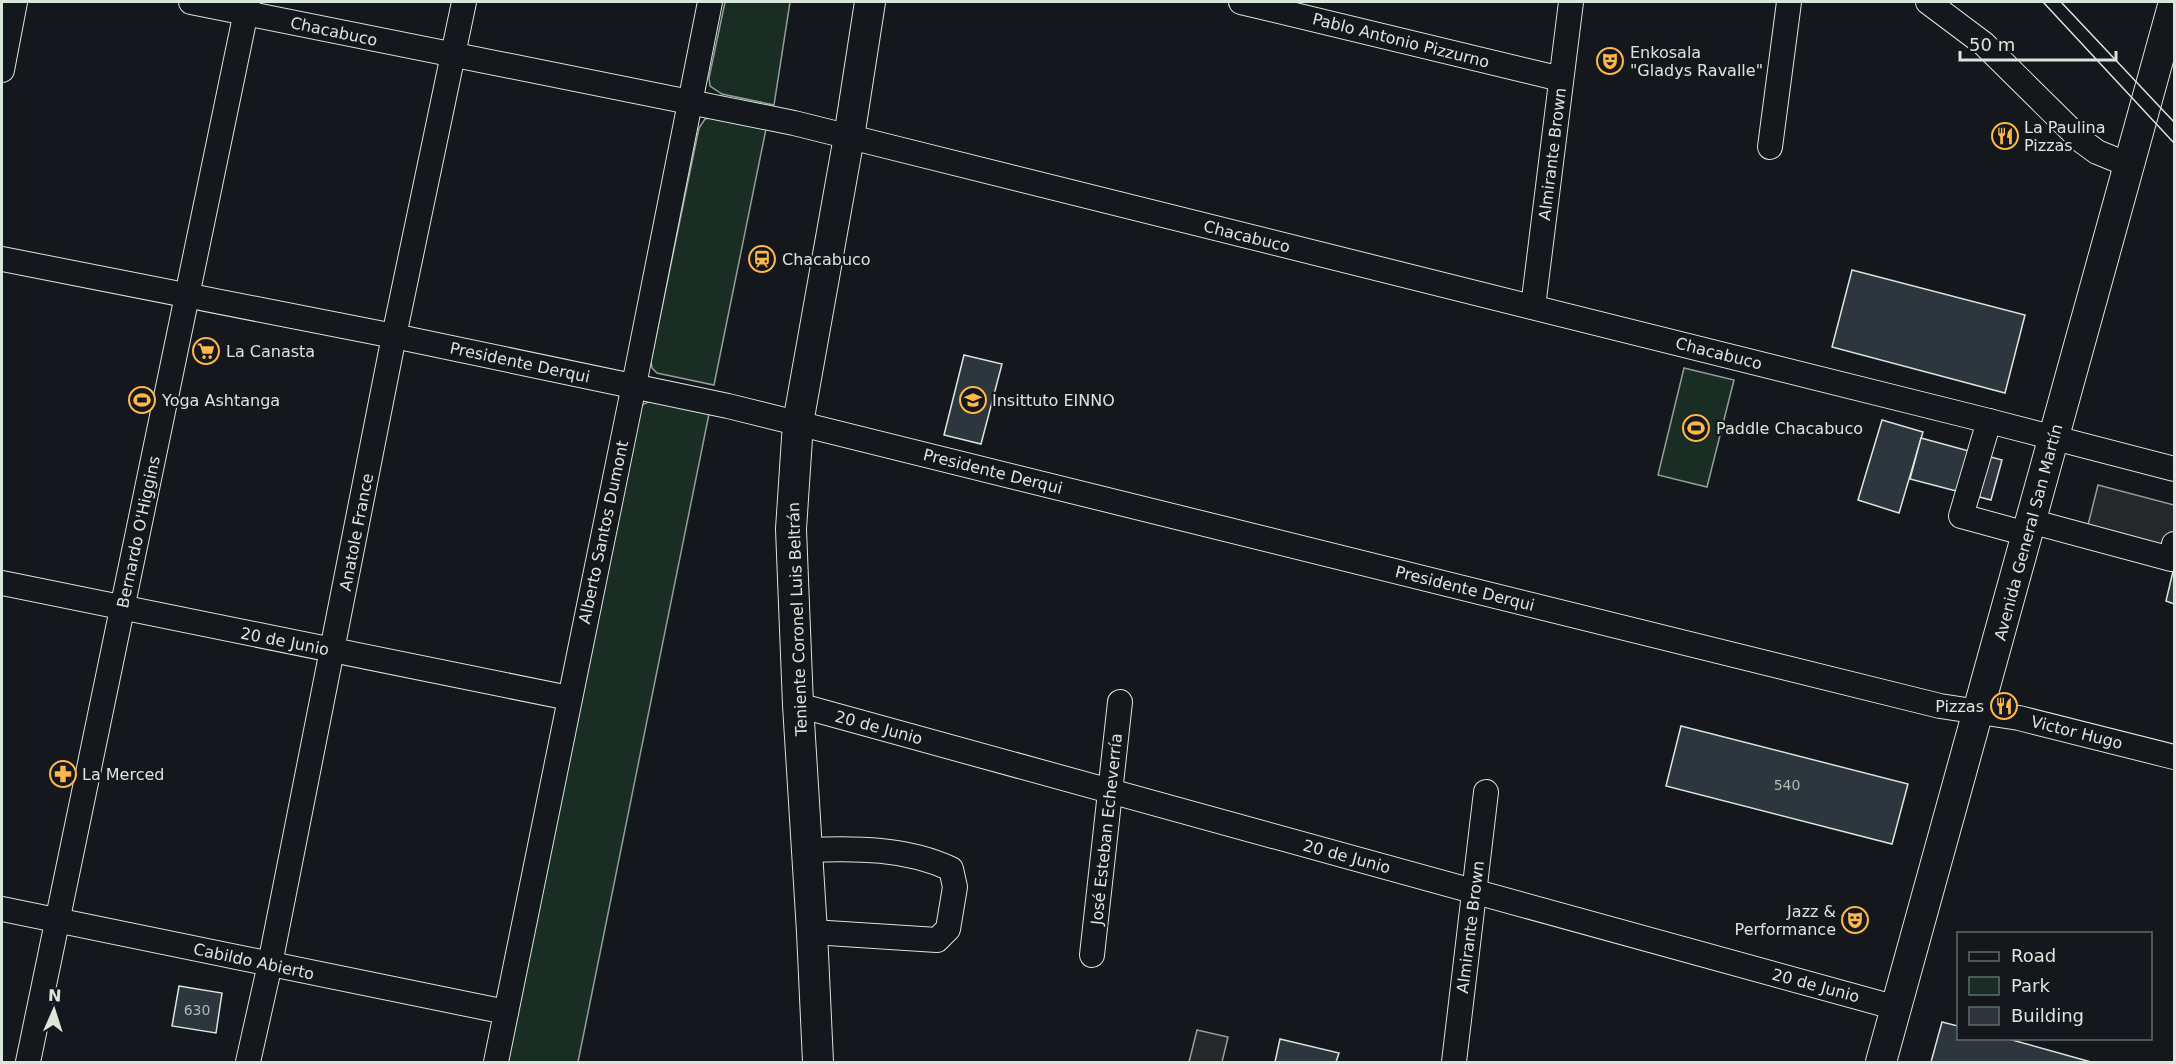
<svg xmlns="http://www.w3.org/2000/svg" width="2176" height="1064" font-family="'DejaVu Sans',sans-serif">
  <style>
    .green { fill: #1a2d24; stroke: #939e99; stroke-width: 1.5 }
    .parking { fill: #24282b; stroke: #939e99; stroke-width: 1.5 }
    .building { fill: #2c363c; stroke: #d8e6dc; stroke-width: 1.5 }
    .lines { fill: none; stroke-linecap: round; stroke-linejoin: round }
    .minor-casing { stroke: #d8e6dc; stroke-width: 26 }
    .major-casing { stroke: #d8e6dc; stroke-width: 32 }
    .minor { stroke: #14181c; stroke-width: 24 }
    .major { stroke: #14181c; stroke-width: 30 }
    .tram { stroke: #d8e6dc; stroke-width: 1.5 }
    .labels { text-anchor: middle; stroke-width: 4.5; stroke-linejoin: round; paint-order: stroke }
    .number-label { font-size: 14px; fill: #adbab4 }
    .street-label { font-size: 16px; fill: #d8e6dc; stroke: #14181c }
    .poi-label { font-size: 16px; fill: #d8e6dc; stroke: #14181c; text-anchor: start }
  </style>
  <rect width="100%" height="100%" fill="#14181c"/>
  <!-- green -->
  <g class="green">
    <path d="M725,2H790L774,105L722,94L710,86L709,78Z"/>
    <path d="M710,118L766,129L714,385L657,373L652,368L651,361L699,128L705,119Z"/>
    <path d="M1684,368L1734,380L1707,487L1658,475Z"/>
    <path d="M650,401L709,414L578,1062H508L639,413L642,405Z"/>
  </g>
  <!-- parking -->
  <g class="parking">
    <path d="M2098,485L2174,505V557L2084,541Z"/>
    <path d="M1197,1030L1228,1037L1222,1062H1189Z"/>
  </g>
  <!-- building -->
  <g class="building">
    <path d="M1852,270L2025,315L2005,393L1832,347Z"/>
    <path d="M964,355L1002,364L981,444L944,435Z"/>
    <path d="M1882,420L1923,432L1899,513L1858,500Z"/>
    <path d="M1921,438L2002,460L1991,500L1910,479Z"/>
    <path d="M2174,567V604L2166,601Z"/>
    <path d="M1681,726L1908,784L1892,844L1666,786Z"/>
    <path d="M179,986L222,993L216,1033L172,1026Z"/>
    <path d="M1942,1022L1958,1026V1038H2005L2091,1062H1931Z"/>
    <path d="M1280,1039L1339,1053L1336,1062H1275Z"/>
  </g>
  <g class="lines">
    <defs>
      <g id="minor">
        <path d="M191,2L794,123L1989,421L2174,469"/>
        <path d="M1241,2L1561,79"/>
        <path d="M1928,2L1984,44L2082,141L2097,152L2129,165"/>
        <path d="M2,70L15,2"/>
        <path d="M1770,147L1789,2"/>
        <path d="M2,259L394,336L728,406L1940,706L2019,718L2174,757"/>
        <path d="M1533,307L1571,2"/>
        <path d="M1989,421L1961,516L2027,534"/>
        <path d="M2030,521L2171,559L2174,544"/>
        <path d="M2,583L569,698"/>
        <path d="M798,705L1897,1008"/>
        <path d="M808,850C855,848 907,848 951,869L955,887L948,929L937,940L812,932"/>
        <path d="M2,909L506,1012"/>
        <path d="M1092,955L1120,702"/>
        <path d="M28,1062L248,2"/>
        <path d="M248,1062L270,964L394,336L464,2"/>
        <path d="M496,1062L634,385L710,2"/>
        <path d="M1454,1062L1486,792"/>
      </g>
      <g id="major">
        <path d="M818,1062L812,932L798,705L791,529L798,423L849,137L870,2"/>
        <path d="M1881,1062L2174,2"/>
      </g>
    </defs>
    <!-- minor casing -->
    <use href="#minor" class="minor-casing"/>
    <!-- major casing -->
    <use href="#major" class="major-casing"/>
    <!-- minor -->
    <use href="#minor" class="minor"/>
    <!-- major -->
    <use href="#major" class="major"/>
    <!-- tram -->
    <g class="tram">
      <path d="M2043,2L2174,143"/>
      <path d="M2061,2L2174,122"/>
    </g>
  </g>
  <!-- icons -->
  <defs>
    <symbol id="theatre-ring" viewBox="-11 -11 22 22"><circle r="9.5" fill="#14181c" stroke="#ffb74d" stroke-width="1.5"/><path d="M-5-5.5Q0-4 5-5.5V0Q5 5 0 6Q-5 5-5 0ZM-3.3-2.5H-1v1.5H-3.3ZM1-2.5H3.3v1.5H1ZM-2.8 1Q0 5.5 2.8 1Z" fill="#ffb74d"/></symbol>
    <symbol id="restaurant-ring" viewBox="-11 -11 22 22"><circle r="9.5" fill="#14181c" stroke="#ffb74d" stroke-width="1.5"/><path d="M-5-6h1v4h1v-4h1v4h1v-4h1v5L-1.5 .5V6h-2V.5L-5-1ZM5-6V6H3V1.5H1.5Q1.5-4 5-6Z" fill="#ffb74d"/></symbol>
    <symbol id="station-ring" viewBox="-11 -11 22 22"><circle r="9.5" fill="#14181c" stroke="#ffb74d" stroke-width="1.5"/><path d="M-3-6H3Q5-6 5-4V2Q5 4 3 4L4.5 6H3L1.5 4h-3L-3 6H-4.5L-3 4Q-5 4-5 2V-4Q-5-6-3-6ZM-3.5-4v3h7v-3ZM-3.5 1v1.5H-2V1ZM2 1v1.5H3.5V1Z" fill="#ffb74d"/></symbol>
    <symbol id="supermarket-ring" viewBox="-11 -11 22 22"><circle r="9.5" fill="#14181c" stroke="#ffb74d" stroke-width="1.5"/><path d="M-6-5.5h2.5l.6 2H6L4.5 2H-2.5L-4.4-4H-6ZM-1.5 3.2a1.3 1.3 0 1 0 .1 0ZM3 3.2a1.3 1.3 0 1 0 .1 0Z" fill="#ffb74d"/></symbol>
    <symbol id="stadium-ring" viewBox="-11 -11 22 22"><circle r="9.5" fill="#14181c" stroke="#ffb74d" stroke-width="1.5"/><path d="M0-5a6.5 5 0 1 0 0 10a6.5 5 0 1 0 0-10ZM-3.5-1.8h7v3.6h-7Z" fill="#ffb74d"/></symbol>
    <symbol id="school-ring" viewBox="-11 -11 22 22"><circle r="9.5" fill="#14181c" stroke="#ffb74d" stroke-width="1.5"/><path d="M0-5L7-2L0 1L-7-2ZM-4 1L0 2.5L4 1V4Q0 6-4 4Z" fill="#ffb74d"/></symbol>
    <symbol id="pharmacy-ring" viewBox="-11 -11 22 22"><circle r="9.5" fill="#14181c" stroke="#ffb74d" stroke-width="1.5"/><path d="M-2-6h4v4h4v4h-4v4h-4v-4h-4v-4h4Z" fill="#ffb74d"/></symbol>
  </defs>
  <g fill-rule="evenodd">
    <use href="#theatre-ring" x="1595" y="46" width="30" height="30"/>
    <use href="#restaurant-ring" x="1990" y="121" width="30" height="30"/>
    <use href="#station-ring" x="747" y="244" width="30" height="30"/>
    <use href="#supermarket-ring" x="191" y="336" width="30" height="30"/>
    <use href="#stadium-ring" x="127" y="385" width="30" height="30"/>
    <use href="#school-ring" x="958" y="385" width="30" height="30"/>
    <use href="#stadium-ring" x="1681" y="413" width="30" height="30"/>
    <use href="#restaurant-ring" x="1989" y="691" width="30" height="30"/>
    <use href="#pharmacy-ring" x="48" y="759" width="30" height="30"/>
    <use href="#theatre-ring" x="1840" y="905" width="30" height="30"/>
  </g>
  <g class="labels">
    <!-- number labels -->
    <g class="number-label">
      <text x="1787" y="790">540</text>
      <text x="197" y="1015">630</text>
    </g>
    <!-- street labels -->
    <g class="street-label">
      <text transform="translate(334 31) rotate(12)" y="6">Chacabuco</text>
      <text transform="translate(1401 40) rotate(14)" y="6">Pablo Antonio Pizzurno</text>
      <text transform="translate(1552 154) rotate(-83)" y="6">Almirante Brown</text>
      <text transform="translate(1247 236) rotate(14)" y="6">Chacabuco</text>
      <text transform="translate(1719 353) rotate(14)" y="6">Chacabuco</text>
      <text transform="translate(520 362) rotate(12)" y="6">Presidente Derqui</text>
      <text transform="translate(993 471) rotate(14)" y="6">Presidente Derqui</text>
      <text transform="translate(138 532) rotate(-78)" y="6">Bernardo O'Higgins</text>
      <text transform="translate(356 532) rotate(-79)" y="6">Anatole France</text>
      <text transform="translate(603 532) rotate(-78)" y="6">Alberto Santos Dumont</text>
      <text transform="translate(2028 532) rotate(-75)" y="6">Avenida General San Martín</text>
      <text transform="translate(1465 588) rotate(14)" y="6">Presidente Derqui</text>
      <text transform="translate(797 619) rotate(-92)" y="6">Teniente Coronel Luis Beltrán</text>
      <text transform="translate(285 641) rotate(11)" y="6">20 de Junio</text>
      <text transform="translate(879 727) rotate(15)" y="6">20 de Junio</text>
      <text transform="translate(2077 732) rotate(14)" y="6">Victor Hugo</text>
      <text transform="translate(1106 829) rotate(-84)" y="6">José Esteban Echeverría</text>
      <text transform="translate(1347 856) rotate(15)" y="6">20 de Junio</text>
      <text transform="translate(1470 927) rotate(-83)" y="6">Almirante Brown</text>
      <text transform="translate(254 961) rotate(12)" y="6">Cabildo Abierto</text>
      <text transform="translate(1816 985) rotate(15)" y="6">20 de Junio</text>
    </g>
    <!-- poi labels -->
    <g class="poi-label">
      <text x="1630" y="58">Enkosala<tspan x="1630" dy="18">"Gladys Ravalle"</tspan></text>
      <text x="2024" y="133">La Paulina<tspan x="2024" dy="18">Pizzas</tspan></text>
      <text x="782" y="265">Chacabuco</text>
      <text x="226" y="357">La Canasta</text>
      <text x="162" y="406">Yoga Ashtanga</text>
      <text x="992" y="406">Insittuto EINNO</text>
      <text x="1716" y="434">Paddle Chacabuco</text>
      <text x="1984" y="712" text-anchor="end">Pizzas</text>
      <text x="82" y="780">La Merced</text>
      <text x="1836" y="917" text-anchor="end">Jazz &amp;<tspan x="1836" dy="18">Performance</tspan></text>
    </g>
  </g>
  <!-- border -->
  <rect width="2176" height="1064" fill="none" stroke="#d8e6dc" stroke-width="6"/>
  <!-- legend -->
  <rect x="1957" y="932" width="195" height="108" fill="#14181c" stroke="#626a69" stroke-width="1.5"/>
  <rect x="1969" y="952" width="30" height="9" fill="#14181c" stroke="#626a69" stroke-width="1.5"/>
  <text x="2011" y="962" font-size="18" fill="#d8e6dc">Road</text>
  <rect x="1969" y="977" width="30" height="18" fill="#1a2d24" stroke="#626a69" stroke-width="1.5"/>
  <text x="2011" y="992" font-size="18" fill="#d8e6dc">Park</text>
  <rect x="1969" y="1007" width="30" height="18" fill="#2c363c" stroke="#626a69" stroke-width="1.5"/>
  <text x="2011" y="1022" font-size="18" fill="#d8e6dc">Building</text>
  <!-- north arrow -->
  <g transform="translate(54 1010) rotate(3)" stroke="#14181c" stroke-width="4.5" paint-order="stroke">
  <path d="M0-4.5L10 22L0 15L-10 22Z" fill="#d8e6dc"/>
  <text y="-9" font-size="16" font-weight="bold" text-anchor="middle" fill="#d8e6dc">N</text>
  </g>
  <!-- scale -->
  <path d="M1960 51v9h156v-9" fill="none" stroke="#d8e6dc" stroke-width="3"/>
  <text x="1969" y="51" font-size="18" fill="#d8e6dc" stroke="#14181c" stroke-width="4.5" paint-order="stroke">50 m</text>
</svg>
